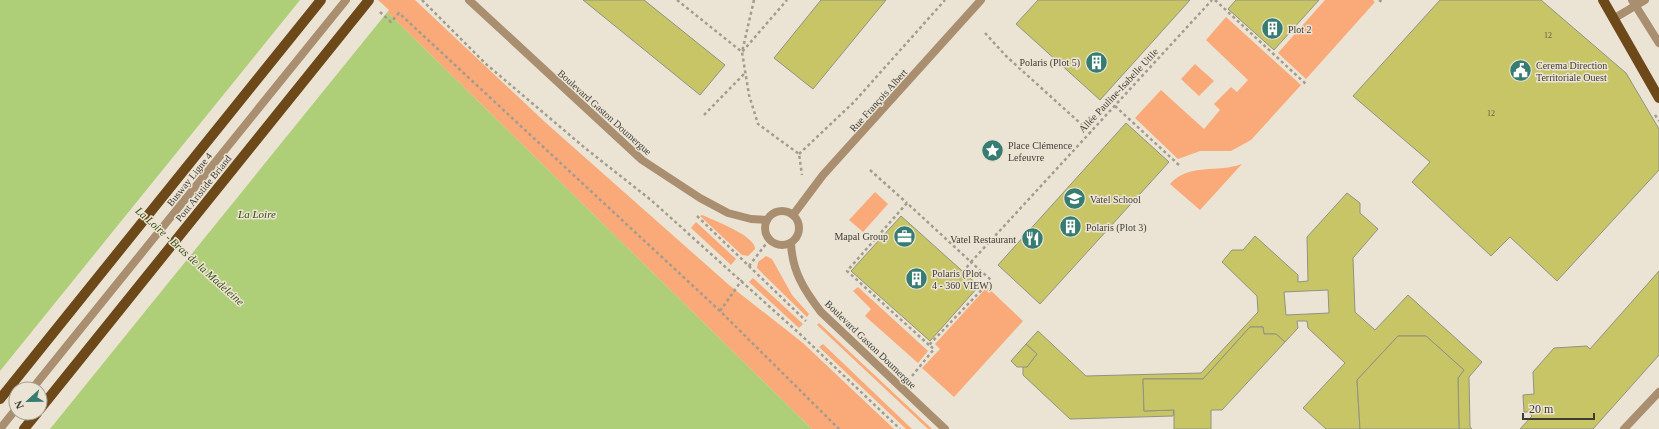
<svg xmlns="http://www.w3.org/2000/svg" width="1659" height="429" font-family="'Times New Roman',serif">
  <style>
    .green { fill: #faa978 }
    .water { fill: #aece78; fill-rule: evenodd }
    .pier { fill: #ebe4d4; fill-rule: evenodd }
    .building { fill: #c8c566; stroke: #929283; fill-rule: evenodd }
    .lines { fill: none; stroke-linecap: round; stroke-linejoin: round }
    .path { stroke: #a19c90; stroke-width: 2.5; stroke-dasharray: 3 3; stroke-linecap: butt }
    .service { stroke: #a98e70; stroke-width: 8 }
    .minor { stroke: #a98e70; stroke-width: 8 }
    .primary { stroke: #6d4818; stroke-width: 10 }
    .labels { text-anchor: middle; stroke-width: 3; stroke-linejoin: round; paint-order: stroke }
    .number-label { font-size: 8px; fill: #615e42 }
    .poi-label { font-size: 10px; fill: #3f3c36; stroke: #ebe4d4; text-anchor: start }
    .street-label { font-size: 10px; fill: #3f3c36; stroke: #ebe4d4 }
    .water-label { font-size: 11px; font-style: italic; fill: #384c0d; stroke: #ebe4d4 }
  </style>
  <rect width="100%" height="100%" fill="#ebe4d4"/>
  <!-- green -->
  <g class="green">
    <path d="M375,0H415L546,123L729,285L803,343L894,429H812Z"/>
    <path d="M1325,0H1373L1375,2L1306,79L1278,53Z"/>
    <path d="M1226,17L1301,85L1251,140L1231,151H1200L1178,159L1135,118L1161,90L1204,129L1220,110L1214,104L1231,87L1237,92L1248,80L1206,40Z"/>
    <path d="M1195,64L1214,81L1199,96L1181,79Z"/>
    <path d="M1242,164L1200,210L1170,184C1188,163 1218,173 1242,164Z"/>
    <path d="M875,192L888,204L863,232L849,220Z"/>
    <path d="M702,215C713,220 756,236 755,249L748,256L742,255L700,216Z"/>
    <path d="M696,222L736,259L731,265L691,228Z"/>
    <path d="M766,256L772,259L792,295L809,314L807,317L757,268L758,262Z"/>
    <path d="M753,278L803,324L799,328L749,282Z"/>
    <path d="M858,287L928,351L918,363L865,316L871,309L853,291Z"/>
    <path d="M987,287L1023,321L954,397L922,368L940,349L935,344Z"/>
    <path d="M819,323L932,429H928L817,325Z"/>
    <path d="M823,344L912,429H906L819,347Z"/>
  </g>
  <!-- water -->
  <path class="water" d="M0,0H375L812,429H10L0,419ZM16,389H40V413H16Z"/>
  <!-- pier -->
  <path class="pier" d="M300,0H378L389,10L50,429H8L0,422V371ZM16,389H40V413H16Z"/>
  <!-- building -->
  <g class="building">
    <path d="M583,0H644L725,65L700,95Z"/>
    <path d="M821,0H886L813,89L774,58Z"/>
    <path d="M1038,0H1190L1100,100L1016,24Z"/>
    <path d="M1236,0H1319L1274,50L1228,9Z"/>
    <path d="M1440,0H1541L1626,73L1659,129V170L1557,281L1510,237L1491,256L1412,182L1430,162L1353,96Z"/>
    <path d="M1126,123L1169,162L1040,304L998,265Z"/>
    <path d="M1347,193L1360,203V213L1378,229L1353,258L1355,312L1375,330L1408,295L1482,362L1469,377L1470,427L1472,429H1459L1458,378L1464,370L1426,336H1398L1357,380L1360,429H1326L1303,408L1345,363L1308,328L1307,321H1297L1298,328L1285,342L1276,334H1264L1263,327H1250L1203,379H1143L1144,411L1174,410L1173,416L1070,419L1023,375V366L1027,367L1037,354L1026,344L1038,331L1086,376L1201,373L1258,312L1257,296L1222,262L1232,250H1243L1255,236L1298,275V282L1308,281L1307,237ZM1328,290L1329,313L1286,315L1284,292Z"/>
    <path d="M901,216L979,286L930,341L851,271Z"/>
    <path d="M1659,271V355L1593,429H1520L1532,416L1528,412H1524L1523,395L1534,394L1533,372L1554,348L1587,346L1590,349Z"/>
    <path d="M1250,327H1263L1264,334H1276L1285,342L1222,410H1211V429H1174V410L1144,411L1143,379H1203Z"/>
    <path d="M1398,336H1426L1464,370L1458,378L1459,429H1360L1357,380Z"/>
    <path d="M1026,344L1037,354L1027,367H1017L1011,361Z"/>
  </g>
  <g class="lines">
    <!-- path -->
    <g class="path">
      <path d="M422,0L486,64L585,148L651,200L801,335L900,429"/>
      <path d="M677,0L742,52L787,0"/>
      <path d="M754,0L742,52L749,95L758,124L799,154L802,175"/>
      <path d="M1215,0L1307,85"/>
      <path d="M1379,0L1382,2"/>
      <path d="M380,12L391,22L399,13L720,311L839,429"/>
      <path d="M985,33L1006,56L1091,133"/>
      <path d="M1115,106L1180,166"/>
      <path d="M704,115L745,73"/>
      <path d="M1655,115L1659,121"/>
      <path d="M799,154L854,102L945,0"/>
      <path d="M870,170L907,203"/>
      <path d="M697,216L806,321"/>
      <path d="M749,266L769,240"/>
      <path d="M720,311L742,280"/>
      <path d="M929,345L847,271L907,203L971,262L1212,0"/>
      <path d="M912,376L934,349L929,345L991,280L971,262L963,272"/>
    </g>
    <!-- service -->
    <g class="service">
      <path d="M1632,0L1659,43"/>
      <path d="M1613,19L1645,0"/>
      <path d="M32,389L346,0"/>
      <path d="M0,429L16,409"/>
      <path d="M1624,429L1659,392"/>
    </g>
    <!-- minor -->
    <g class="minor">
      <path d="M469,0L642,160L700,198L728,213L751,219L767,220"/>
      <circle cx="782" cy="228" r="17"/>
      <path d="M793,215L823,175L981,0"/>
      <path d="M791,243C792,271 804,290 821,312L945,429"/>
    </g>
    <!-- primary -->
    <g class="primary">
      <path d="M1603,0L1659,98"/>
      <path d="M0,399L321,0"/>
      <path d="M40,409L369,0"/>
      <path d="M24,429L37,413"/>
    </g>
  </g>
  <!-- icons -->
  <defs>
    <symbol id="building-disc" viewBox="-11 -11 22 22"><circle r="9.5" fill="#377c71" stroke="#ebe4d4"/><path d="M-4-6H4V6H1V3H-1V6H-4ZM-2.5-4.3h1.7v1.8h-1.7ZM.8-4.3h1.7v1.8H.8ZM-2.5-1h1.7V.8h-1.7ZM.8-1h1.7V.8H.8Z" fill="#fff"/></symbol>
    <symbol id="civic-disc" viewBox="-11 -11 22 22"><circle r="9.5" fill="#377c71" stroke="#ebe4d4"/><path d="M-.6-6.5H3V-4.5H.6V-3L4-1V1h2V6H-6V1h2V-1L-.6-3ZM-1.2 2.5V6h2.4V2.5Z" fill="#fff"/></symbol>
    <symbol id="sight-disc" viewBox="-11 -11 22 22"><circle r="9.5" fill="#377c71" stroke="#ebe4d4"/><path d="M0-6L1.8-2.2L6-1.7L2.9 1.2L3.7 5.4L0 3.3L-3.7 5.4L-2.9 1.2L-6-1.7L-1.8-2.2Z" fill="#fff"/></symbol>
    <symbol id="university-disc" viewBox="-11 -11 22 22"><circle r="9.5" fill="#377c71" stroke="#ebe4d4"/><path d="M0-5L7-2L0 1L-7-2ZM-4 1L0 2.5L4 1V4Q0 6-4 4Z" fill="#fff"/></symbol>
    <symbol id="office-disc" viewBox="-11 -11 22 22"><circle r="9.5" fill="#377c71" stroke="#ebe4d4"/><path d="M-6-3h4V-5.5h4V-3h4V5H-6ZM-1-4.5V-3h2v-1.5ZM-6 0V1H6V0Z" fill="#fff"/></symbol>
    <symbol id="restaurant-disc" viewBox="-11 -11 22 22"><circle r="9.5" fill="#377c71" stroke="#ebe4d4"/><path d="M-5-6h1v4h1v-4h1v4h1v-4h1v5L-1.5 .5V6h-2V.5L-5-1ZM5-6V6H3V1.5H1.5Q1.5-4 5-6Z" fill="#fff"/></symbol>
  </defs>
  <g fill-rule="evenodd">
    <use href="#building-disc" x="1260" y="16" width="25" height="25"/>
    <use href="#building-disc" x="1084" y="50" width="25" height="25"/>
    <use href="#civic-disc" x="1508" y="58" width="25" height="25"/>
    <use href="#sight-disc" x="980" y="138" width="25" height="25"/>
    <use href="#university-disc" x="1062" y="186" width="25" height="25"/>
    <use href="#building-disc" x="1058" y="214" width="25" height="25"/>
    <use href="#office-disc" x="892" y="224" width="25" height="25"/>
    <use href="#restaurant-disc" x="1020" y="226" width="25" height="25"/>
    <use href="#building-disc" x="904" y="266" width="25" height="25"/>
  </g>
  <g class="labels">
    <!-- number labels -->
    <g class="number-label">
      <text x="1548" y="38">12</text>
      <text x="1491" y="116">12</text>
    </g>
    <!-- poi labels -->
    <g class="poi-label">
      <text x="1288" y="33">Plot 2</text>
      <text x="1080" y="66" text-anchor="end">Polaris (Plot 5)</text>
      <text x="1536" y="69">Cerema Direction<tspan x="1536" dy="12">Territoriale Ouest</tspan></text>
      <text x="1008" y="149">Place Clémence<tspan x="1008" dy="12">Lefeuvre</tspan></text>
      <text x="1090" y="203">Vatel School</text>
      <text x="1086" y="231">Polaris (Plot 3)</text>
      <text x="888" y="240" text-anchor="end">Mapal Group</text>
      <text x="1016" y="243" text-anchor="end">Vatel Restaurant</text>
      <text x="932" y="277">Polaris (Plot<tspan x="932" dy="12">4 - 360 VIEW)</tspan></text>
    </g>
    <!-- street labels -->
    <g class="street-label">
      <text transform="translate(1118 90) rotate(-47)" y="4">Allée Pauline-Isabelle Utile</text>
      <text transform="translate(878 100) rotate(-48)" y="4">Rue François Albert</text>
      <text transform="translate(605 112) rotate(42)" y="4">Boulevard Gaston Doumergue</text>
      <text transform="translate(189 179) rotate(-51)" y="4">Busway Ligne 4</text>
      <text transform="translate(203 188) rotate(-51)" y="4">Pont Aristide Briand</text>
      <text transform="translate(871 344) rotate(44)" y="4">Boulevard Gaston Doumergue</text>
    </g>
    <!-- water labels -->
    <g class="water-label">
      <text x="257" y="218">La Loire</text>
      <text transform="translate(190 256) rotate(42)" y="4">La Loire - Bras de la Madeleine</text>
    </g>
  </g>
  <!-- north arrow -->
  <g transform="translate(28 401) rotate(248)"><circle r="19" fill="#ebe4d4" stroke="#a6a195"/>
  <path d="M0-3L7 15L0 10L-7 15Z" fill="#377c71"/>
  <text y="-6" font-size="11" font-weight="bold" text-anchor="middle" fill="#3f3c36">N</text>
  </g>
  <!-- scale -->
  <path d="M1523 413v6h71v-6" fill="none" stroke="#3f3c36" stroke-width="2"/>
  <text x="1529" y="413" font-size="12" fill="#3f3c36" stroke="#ebe4d4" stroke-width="3" paint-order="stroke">20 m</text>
</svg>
